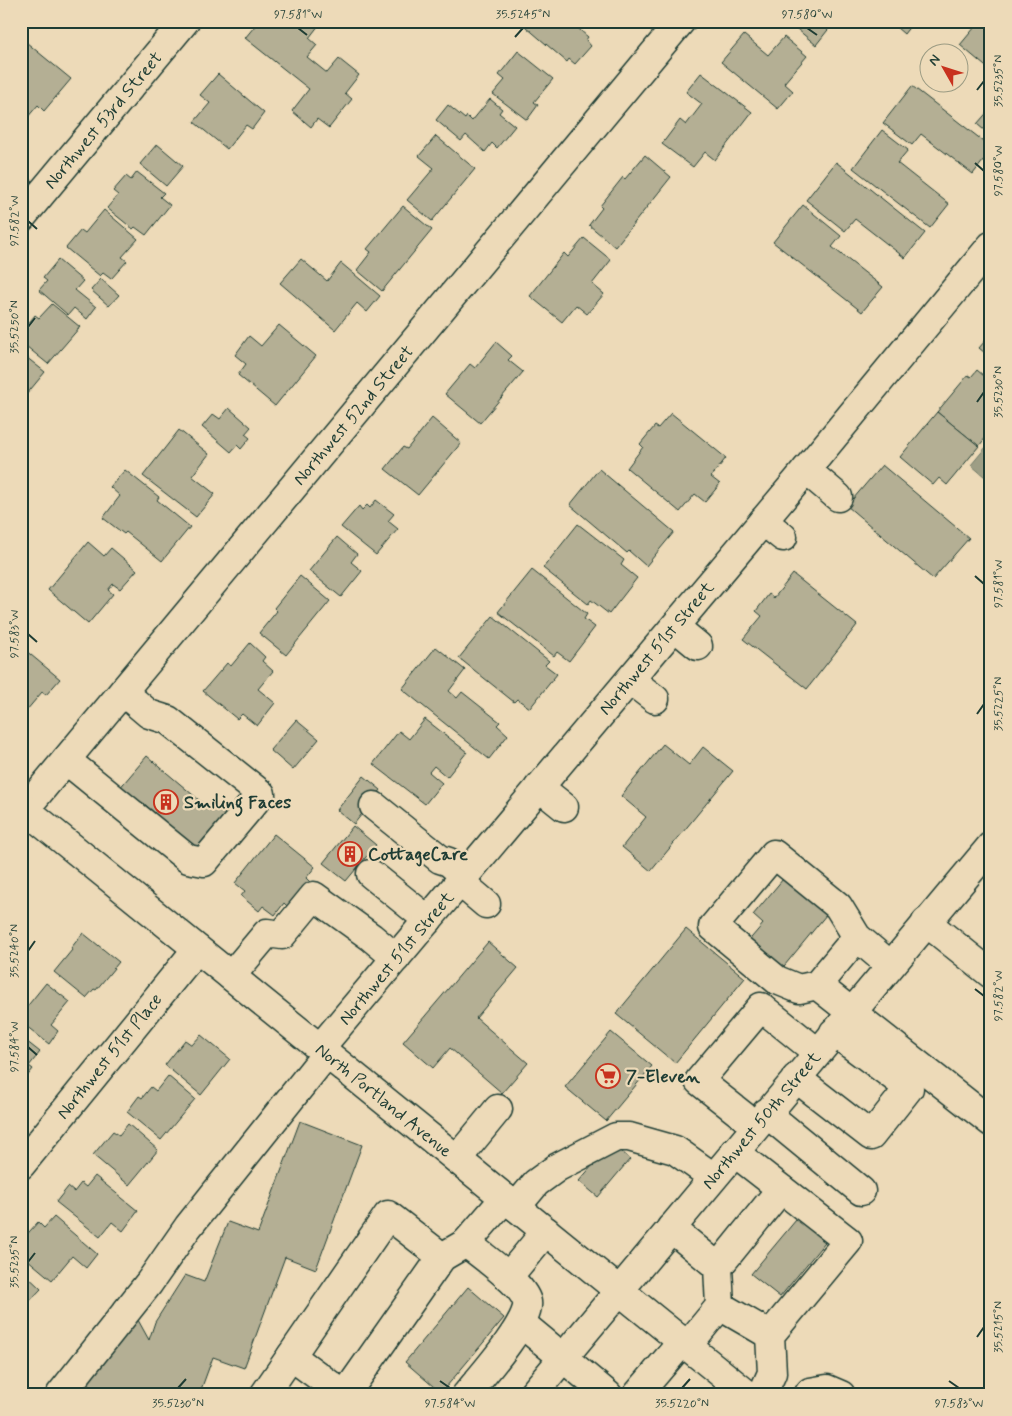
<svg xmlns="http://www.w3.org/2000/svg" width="1012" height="1416" font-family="Mynerve,sans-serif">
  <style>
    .water { fill: #9e9e85; stroke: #6b7765 }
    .building { fill: #b4af94; stroke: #1f3d34 }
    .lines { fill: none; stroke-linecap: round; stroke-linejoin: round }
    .minor-casing { stroke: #1f3d34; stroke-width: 31 }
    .major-casing { stroke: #1f3d34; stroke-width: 31 }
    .minor { stroke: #eddab8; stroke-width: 28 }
    .major { stroke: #eddab8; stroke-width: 28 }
    .ticks { fill: none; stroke: #1f3d34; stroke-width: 2 }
    .labels { text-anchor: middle; stroke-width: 4.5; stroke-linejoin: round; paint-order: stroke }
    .street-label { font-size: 18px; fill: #1f3d34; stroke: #eddab8 }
    .poi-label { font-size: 18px; font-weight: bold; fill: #1f3d34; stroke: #eddab8; text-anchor: start }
    .neatline { fill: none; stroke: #1f3d34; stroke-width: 2 }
    .ticks-label { font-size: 12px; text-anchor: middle; fill: #1f3d34 }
  </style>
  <rect width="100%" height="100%" fill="#eddab8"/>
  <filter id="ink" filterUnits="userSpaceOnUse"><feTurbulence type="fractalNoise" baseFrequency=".02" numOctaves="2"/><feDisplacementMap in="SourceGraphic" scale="10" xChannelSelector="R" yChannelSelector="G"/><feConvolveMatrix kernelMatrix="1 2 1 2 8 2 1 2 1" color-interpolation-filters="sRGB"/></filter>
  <g filter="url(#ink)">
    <!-- water -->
    <path class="water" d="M991,441V471L985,477L971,465Z"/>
    <!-- building -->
    <g class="building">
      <path d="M259,21H314L319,25L309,38L317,45L307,57L327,73L339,59L359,75L345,93L352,99L329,128L317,119L311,127L292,111L309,89L245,38Z"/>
      <path d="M519,21H573L572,23L588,37L586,40L591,46L575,64L569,59L567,62Z"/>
      <path d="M793,21H835L816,45L791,24Z"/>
      <path d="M889,21H914L904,34Z"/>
      <path d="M980,21H991V71L960,45Z"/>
      <path d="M744,35L768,55L784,37L807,56L784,83L793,91L778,109L721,62Z"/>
      <path d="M21,38L71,79L44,111L38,105L21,125Z"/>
      <path d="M518,51L553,79L534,102L538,105L527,120L493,94L505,80L499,75Z"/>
      <path d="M701,73L752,112L715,160L705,152L693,167L662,144L680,120L686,125L702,104L686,92Z"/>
      <path d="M218,74L264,113L252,129L246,125L227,149L194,122L210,103L200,95Z"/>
      <path d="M912,86L991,147V151L973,174L921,134L912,145L883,123Z"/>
      <path d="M490,99L502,109L499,113L515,126L497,148L492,143L485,152L466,135L461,141L436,120L448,105L465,119L467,116L472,121Z"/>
      <path d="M991,108V136L977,124Z"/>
      <path d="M882,130L908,150L897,163L949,204L930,228L853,168Z"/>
      <path d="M436,136L475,169L432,221L407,200L434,168L419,156Z"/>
      <path d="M157,144L183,166L166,186L140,164Z"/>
      <path d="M645,155L671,177L615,247L589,225L602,208L600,206L623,177L625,179Z"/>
      <path d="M836,162L925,233L905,258L855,219L845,231L806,200Z"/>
      <path d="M137,172L164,193L160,197L170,205L146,235L135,227L133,229L107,208L118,195L113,191L126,176L131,180Z"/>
      <path d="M803,205L841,236L832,247L883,287L862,312L773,242Z"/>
      <path d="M403,206L432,230L382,291L357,270L371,252L367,249Z"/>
      <path d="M104,210L138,239L122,257L127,261L111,279L103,273L100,276L66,248L81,230L85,233Z"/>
      <path d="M584,238L611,260L592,284L604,294L587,314L576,305L562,322L530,296L564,253L568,257Z"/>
      <path d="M301,259L327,281L341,263L380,296L367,312L357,303L335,330L280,283Z"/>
      <path d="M58,260L83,281L75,290L96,307L87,319L74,308L68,315L39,290L47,281L43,278Z"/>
      <path d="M101,279L119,295L109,306L91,290Z"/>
      <path d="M52,304L80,327L48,364L21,342V319L27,325L35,315L39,318Z"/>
      <path d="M279,325L316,356L275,406L238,375L246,364L235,355L249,336L261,346Z"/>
      <path d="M991,334V358L979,348Z"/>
      <path d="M496,342L512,356L508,360L523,372L480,423L445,394L470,364L475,368Z"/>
      <path d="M21,353L45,372L21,401Z"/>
      <path d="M977,370L991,382V431L979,446L937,412L968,375L971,377Z"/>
      <path d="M229,408L251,427L245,434L250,438L241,449L237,445L231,452L202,427L213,414L220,419Z"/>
      <path d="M937,412L979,446L947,485L939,478L933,485L900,457Z"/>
      <path d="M671,413L726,458L711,477L720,484L705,502L695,494L680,512L627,468L643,447L640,444L655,426L658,428Z"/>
      <path d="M432,418L461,443L418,495L385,469L403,447L407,449Z"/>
      <path d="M179,430L209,454L192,476L215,494L196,517L143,476Z"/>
      <path d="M882,465L969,538L933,579L847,506Z"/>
      <path d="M599,469L674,532L646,566L629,551L627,553L570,505Z"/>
      <path d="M125,470L159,497L157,500L190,527L162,561L126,532L124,534L103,518L120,496L110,487Z"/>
      <path d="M376,500L394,514L388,521L398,529L376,555L341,527L359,506L362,510L367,505L370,508Z"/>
      <path d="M578,524L624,560L621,565L637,578L609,614L591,600L588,604L543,568Z"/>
      <path d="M337,537L357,554L351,562L362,571L341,597L309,571Z"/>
      <path d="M88,542L104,556L111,548L137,570L120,589L113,584L108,590L113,594L88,624L48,590Z"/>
      <path d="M532,570L587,614L584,619L595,627L569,661L557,652L554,656L498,612Z"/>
      <path d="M793,574L857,625L807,689L743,639L762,616L756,611L769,594L774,598Z"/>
      <path d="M300,576L330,601L286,655L259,633L277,611L274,608Z"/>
      <path d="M493,616L549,661L545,665L557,674L530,708L517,699L514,702L459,658Z"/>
      <path d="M250,643L265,657L262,661L273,671L258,689L275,703L257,726L242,714L237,719L203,691L227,663L231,666Z"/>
      <path d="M436,647L465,670L449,691L457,698L462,692L500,722L497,725L508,735L489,759L402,689Z"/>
      <path d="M25,650L60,679L46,695L42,692L21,717V654Z"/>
      <path d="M425,719L467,752L447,777L434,766L429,772L442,783L425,804L373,764L399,731L409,739Z"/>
      <path d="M296,720L319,739L293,770L270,750Z"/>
      <path d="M663,744L689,765L703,747L733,771L651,871L622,847L646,817L621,796Z"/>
      <path d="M147,756L206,806L210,802L225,814L196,848L142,802L138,807L118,790Z"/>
      <path d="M364,776L381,790L354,824L337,810Z"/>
      <path d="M353,826L376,845L346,881L323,863Z"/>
      <path d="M274,834L315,867L306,878L311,883L290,909L284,903L275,915L263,906L259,911L241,896L245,891L235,883Z"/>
      <path d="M788,873L831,909L780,971L746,944L763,924L753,915Z"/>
      <path d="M686,929L745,978L675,1063L616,1014Z"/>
      <path d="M83,933L119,962L96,990L94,989L86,998L54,972L72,950L71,948Z"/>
      <path d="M488,942L518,968L476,1018L528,1063L502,1093L450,1048L433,1068L403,1042Z"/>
      <path d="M46,983L70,1002L51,1025L58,1031L49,1044L21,1022V1014Z"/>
      <path d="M611,1032L652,1066L606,1121L565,1087Z"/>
      <path d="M201,1035L230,1059L201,1095L165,1065L185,1040L192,1045Z"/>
      <path d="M21,1037L40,1052L29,1066L33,1069L21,1084Z"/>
      <path d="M168,1076L195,1099L161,1140L127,1112L139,1096L142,1098L151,1087L156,1091Z"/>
      <path d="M300,1121L362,1145L316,1269L285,1257L244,1368L213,1357L199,1395H77L138,1320L149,1340L155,1322L185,1275L204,1282L228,1222L258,1233Z"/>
      <path d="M128,1124L158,1150L129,1185L93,1155L113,1131L119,1135Z"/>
      <path d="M612,1143L630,1159L598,1197L579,1181Z"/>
      <path d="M95,1176L138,1211L123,1231L112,1222L100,1237L56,1202L68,1187L74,1192L81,1183L86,1187Z"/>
      <path d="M801,1214L829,1237L780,1297L751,1274Z"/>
      <path d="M54,1217L97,1254L86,1268L72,1256L52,1280L21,1254V1241L38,1222L44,1228Z"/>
      <path d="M21,1270L41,1289L21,1310Z"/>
      <path d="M468,1287L504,1318L441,1393L405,1362Z"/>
    </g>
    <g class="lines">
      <defs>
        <g id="minor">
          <path d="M21,218L185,21"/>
          <path d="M806,470L838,497"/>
          <path d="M763,521L783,537"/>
          <path d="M675,627L698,646"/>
          <path d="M630,680L655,699"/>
          <path d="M66,760L188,859L204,862L261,794L168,720L149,714L123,692"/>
          <path d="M539,787L564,807"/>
          <path d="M374,806L440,859L449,862L465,876"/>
          <path d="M25,809L681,21"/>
          <path d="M371,874L428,920"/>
          <path d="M460,882L486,904"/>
          <path d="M926,922L991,974"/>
          <path d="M857,937L817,985L799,989L777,980L713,927L774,854L838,906L857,937L890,965"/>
          <path d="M231,976L267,933L282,935L314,896L371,937L396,958"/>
          <path d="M817,985L991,1122"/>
          <path d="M320,1048L806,470L991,246"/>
          <path d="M796,1078L871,1136L909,1088L834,1032"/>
          <path d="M766,1113L861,1191"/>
          <path d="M756,1126L699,1081L761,1007L817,1052"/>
          <path d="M734,1152L848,1241L770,1335L772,1373L762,1395"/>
          <path d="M457,1159L498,1109"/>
          <path d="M21,1165L197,949"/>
          <path d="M516,1207L536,1183L558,1167L616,1137H629L675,1150L713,1177"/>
          <path d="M671,1228L718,1267L720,1306L687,1346"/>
          <path d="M466,1243C481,1255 523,1284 527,1302C531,1321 480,1378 466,1395"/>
          <path d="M718,1267L781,1189"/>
          <path d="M508,1277L546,1231"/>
          <path d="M720,1306L770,1335"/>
          <path d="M521,1323L608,1395"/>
          <path d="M60,1395L149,1283L188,1227L327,1053"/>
          <path d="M264,1395L291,1356"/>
          <path d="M344,1395L291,1356L388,1215L442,1257"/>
          <path d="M345,1395L442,1257L466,1243L505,1198"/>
          <path d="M637,1395L682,1342"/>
          <path d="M808,1395L810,1392L827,1389L841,1395"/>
        </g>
        <g id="major">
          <path d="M21,806L748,1395"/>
          <path d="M532,1395L991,846"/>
        </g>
      </defs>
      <!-- minor casing -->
      <use href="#minor" class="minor-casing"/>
      <!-- major casing -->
      <use href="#major" class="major-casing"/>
      <!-- minor -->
      <use href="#minor" class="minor"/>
      <!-- major -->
      <use href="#major" class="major"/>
    </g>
  </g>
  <!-- ticks -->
  <path class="ticks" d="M298,28L307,35M807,28L817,35M515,37L523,28M977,90L984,81M975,163L984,171M28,221L37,229M28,327L35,318M977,402L984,392M975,576L984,584M28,634L37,642M977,714L984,704M28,951L35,941M975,989L984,996M28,1047L37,1055M28,1262L35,1253M977,1337L984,1327M440,1381L450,1388M949,1381L959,1388M178,1388L186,1379M682,1388L690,1379"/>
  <!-- icons -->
  <defs>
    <symbol id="building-ring" viewBox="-11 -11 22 22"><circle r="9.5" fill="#eddab8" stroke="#c8321e" stroke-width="1.5"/><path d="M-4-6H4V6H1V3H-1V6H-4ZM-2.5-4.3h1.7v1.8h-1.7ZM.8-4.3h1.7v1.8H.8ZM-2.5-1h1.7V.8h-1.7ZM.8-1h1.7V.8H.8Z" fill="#c8321e"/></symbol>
    <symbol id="supermarket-ring" viewBox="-11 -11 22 22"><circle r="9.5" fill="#eddab8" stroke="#c8321e" stroke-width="1.5"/><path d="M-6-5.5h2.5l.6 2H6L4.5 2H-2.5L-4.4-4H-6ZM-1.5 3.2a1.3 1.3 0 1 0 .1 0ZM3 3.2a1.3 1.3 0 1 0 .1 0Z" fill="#c8321e"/></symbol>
  </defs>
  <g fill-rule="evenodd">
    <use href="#building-ring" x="152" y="788" width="28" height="28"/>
    <use href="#building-ring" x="336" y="840" width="28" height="28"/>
    <use href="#supermarket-ring" x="594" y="1062" width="28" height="28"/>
  </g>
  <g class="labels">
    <!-- street labels -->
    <g class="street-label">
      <text transform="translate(103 120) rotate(-50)" y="6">Northwest 53rd Street</text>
      <text transform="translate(353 415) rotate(-50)" y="6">Northwest 52nd Street</text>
      <text transform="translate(656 648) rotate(-50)" y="6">Northwest 51st Street</text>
      <text transform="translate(396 958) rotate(-50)" y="6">Northwest 51st Street</text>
      <text transform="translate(109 1056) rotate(-51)" y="6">Northwest 51st Place</text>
      <text transform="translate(384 1100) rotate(39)" y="6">North Portland Avenue</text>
      <text transform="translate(761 1120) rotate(-50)" y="6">Northwest 50th Street</text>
    </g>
    <!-- poi labels -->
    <g class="poi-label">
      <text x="184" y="808">Smiling Faces</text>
      <text x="368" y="860">CottageCare</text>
      <text x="626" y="1082">7-Eleven</text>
    </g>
  </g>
  <!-- margin -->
  <rect width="1012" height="1416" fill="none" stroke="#eddab8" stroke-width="55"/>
  <!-- north arrow -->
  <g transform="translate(944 68) rotate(309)"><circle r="24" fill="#eddab8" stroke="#9b9b83"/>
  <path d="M0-4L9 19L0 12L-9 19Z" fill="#c8321e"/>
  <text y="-8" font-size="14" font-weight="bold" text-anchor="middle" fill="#1f3d34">N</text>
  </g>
  <rect x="28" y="28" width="956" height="1360" class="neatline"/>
  <g class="ticks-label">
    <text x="298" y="18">97.581°W</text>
    <text x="523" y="18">35.5245°N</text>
    <text x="807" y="18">97.580°W</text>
    <text transform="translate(998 81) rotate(-90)" y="4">35.5235°N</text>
    <text transform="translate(998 171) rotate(-90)" y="4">97.580°W</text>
    <text transform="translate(14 221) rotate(-90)" y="4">97.582°W</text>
    <text transform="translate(14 327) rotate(-90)" y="4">35.5250°N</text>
    <text transform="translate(998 392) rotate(-90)" y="4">35.5230°N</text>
    <text transform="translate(998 584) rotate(-90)" y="4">97.581°W</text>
    <text transform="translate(14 634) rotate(-90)" y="4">97.583°W</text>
    <text transform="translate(998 704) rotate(-90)" y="4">35.5225°N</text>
    <text transform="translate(14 951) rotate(-90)" y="4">35.5240°N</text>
    <text transform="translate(998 996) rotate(-90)" y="4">97.582°W</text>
    <text transform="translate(14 1047) rotate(-90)" y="4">97.584°W</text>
    <text transform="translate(14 1262) rotate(-90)" y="4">35.5235°N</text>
    <text transform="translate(998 1327) rotate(-90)" y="4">35.5215°N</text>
    <text x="178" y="1407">35.5230°N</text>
    <text x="450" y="1407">97.584°W</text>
    <text x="682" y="1407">35.5220°N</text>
    <text x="959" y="1407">97.583°W</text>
  </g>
</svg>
